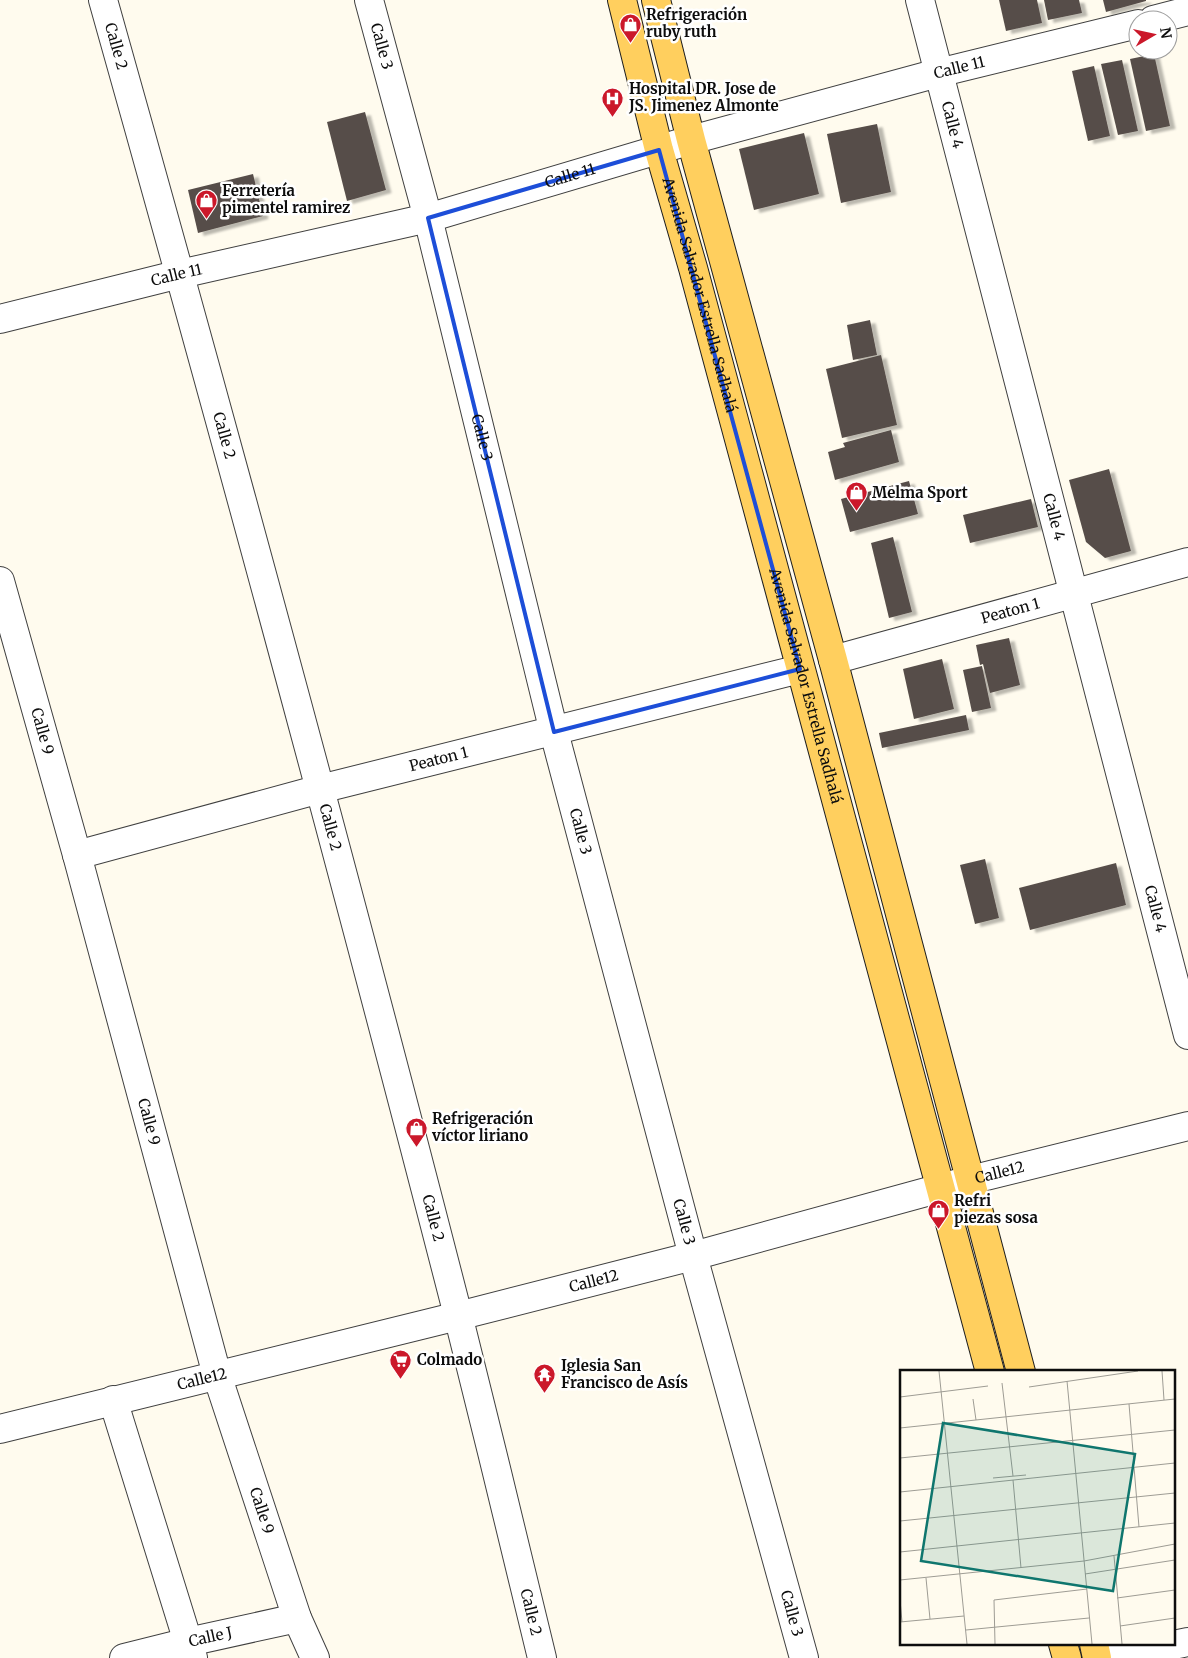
<svg xmlns="http://www.w3.org/2000/svg" width="1188" height="1658" font-family="Merriweather,serif">
  <style>
    .building { fill: #574e49; filter: url(#shadow) }
    .lines { fill: none; stroke-linecap: round; stroke-linejoin: round }
    .minor-casing { stroke: #404040; stroke-width: 30 }
    .major-casing { stroke: #1e1e1e; stroke-width: 30 }
    .minor { stroke: #fff; stroke-width: 28 }
    .major { stroke: #ffcf5e; stroke-width: 28 }
    .marked { fill: none; stroke: #1d4ed8; stroke-width: 4; stroke-linejoin: round }
    .labels { text-anchor: middle; stroke-width: 5; stroke-linejoin: round; paint-order: stroke }
    .poi-label { font-size: 15px; font-weight: bold; fill: #0d0d0d; stroke: #fff; text-anchor: start }
    .street-label { font-size: 15px; fill: #0d0d0d; stroke: #fff }
    .inset-road { fill: none; stroke: #9e9c94; stroke-width: 1 }
    .view { fill: #0f766e; fill-opacity: 0.15; stroke: #0f766e; stroke-width: 2.5 }
    .inset-edge { fill: none; stroke: #0d0d0d; stroke-width: 2.5 }
  </style>
  <defs>
    <filter id="shadow"><feDropShadow dx="5.5" dy="3" stdDeviation="1" flood-color="#0004"/></filter>
  </defs>
  <rect width="100%" height="100%" fill="#fffbee"/>
  <!-- building -->
  <g class="building">
    <path d="M999,0H1037L1042,23L1006,31Z"/>
    <path d="M1044,0H1079L1082,13L1048,20Z"/>
    <path d="M1103,0H1146V1L1106,12Z"/>
    <path d="M1154,54L1170,126L1146,131L1130,59Z"/>
    <path d="M1122,60L1138,131L1118,135L1101,64Z"/>
    <path d="M1094,66L1110,136L1088,141L1072,71Z"/>
    <path d="M365,112L386,190L347,201L327,122Z"/>
    <path d="M877,124L891,192L841,203L827,134Z"/>
    <path d="M804,133L819,194L754,210L739,149Z"/>
    <path d="M253,174L263,216L198,233L188,190Z"/>
    <path d="M870,320L877,355L853,360L847,325Z"/>
    <path d="M881,355L897,425L842,438L826,369Z"/>
    <path d="M891,430L899,462L835,480L828,452L845,447L843,443Z"/>
    <path d="M1109,469L1131,551L1105,558L1086,542L1069,480Z"/>
    <path d="M909,481L918,514L850,532L841,499Z"/>
    <path d="M1031,499L1038,527L970,543L963,515Z"/>
    <path d="M893,537L912,612L889,618L871,543Z"/>
    <path d="M1009,638L1020,685L990,693L983,664L980,665L976,645Z"/>
    <path d="M942,659L954,709L914,719L903,669Z"/>
    <path d="M982,666L991,708L972,712L963,670Z"/>
    <path d="M966,715L969,730L882,748L879,733Z"/>
    <path d="M985,859L999,918L975,924L960,865Z"/>
    <path d="M1116,863L1126,905L1030,930L1019,888Z"/>
  </g>
  <g class="lines">
    <defs>
      <g id="minor">
        <path id="s1" d="M103,0C226,437 345,875 458,1315C487,1429 514,1544 542,1658"/>
        <path id="s2" d="M369,0L428,218L554,732L693,1256L804,1658"/>
        <path id="s3" d="M920,0L1188,1035"/>
        <path d="M1153,20L1188,11"/>
        <path id="s4" d="M0,319L180,274L428,218L691,140L938,73L1138,24"/>
        <path id="s5" d="M0,581L77,855L217,1375L297,1618L315,1658"/>
        <path id="s6" d="M833,660L1188,562"/>
        <path id="s7" d="M77,855L320,789L800,669"/>
        <path d="M113,1400L193,1658"/>
        <path id="s8" d="M0,1429L458,1316L693,1256L970,1180L1188,1126"/>
        <path id="s9" d="M124,1658L188,1642L297,1618"/>
        <path d="M1110,1658L1188,1642"/>
      </g>
      <g id="major">
        <path id="s10" d="M622,0L659,150L693,268L990,1372"/>
        <path d="M656,0L691,140L833,660L1021,1372"/>
        <path d="M1063,1644L1067,1658"/>
        <path d="M1094,1644L1097,1658"/>
      </g>
    </defs>
    <!-- minor casing -->
    <use href="#minor" class="minor-casing"/>
    <!-- major casing -->
    <use href="#major" class="major-casing"/>
    <!-- minor -->
    <use href="#minor" class="minor"/>
    <!-- major -->
    <use href="#major" class="major"/>
  </g>
  <!-- marked area -->
  <path class="marked" d="M659,150L800,669L554,732L428,218Z"/>
  <!-- icons -->
  <defs>
    <symbol id="shop-pin" viewBox="-11 -11 22 30"><path d="M0 17L-7.5 6A9.5 9.5 0 1 1 7.5 6Z" fill="#cb182a" stroke="#fff"/><path d="M-5-2.5h2.3a2.7 3.5 0 0 1 5.4 0H5L5.5 6h-11ZM-1.5-2.5h3a1.5 2.3 0 0 0-3 0Z" fill="#fff"/></symbol>
    <symbol id="hospital-pin" viewBox="-11 -11 22 30"><path d="M0 17L-7.5 6A9.5 9.5 0 1 1 7.5 6Z" fill="#cb182a" stroke="#fff"/><path d="M-5-5h3v3.5h4V-5h3V5h-3V1.5h-4V5h-3Z" fill="#fff"/></symbol>
    <symbol id="supermarket-pin" viewBox="-11 -11 22 30"><path d="M0 17L-7.5 6A9.5 9.5 0 1 1 7.5 6Z" fill="#cb182a" stroke="#fff"/><path d="M-6-5.5h2.5l.6 2H6L4.5 2H-2.5L-4.4-4H-6ZM-1.5 3.2a1.3 1.3 0 1 0 .1 0ZM3 3.2a1.3 1.3 0 1 0 .1 0Z" fill="#fff"/></symbol>
    <symbol id="temple-pin" viewBox="-11 -11 22 30"><path d="M0 17L-7.5 6A9.5 9.5 0 1 1 7.5 6Z" fill="#cb182a" stroke="#fff"/><path d="M0-6L5-2H3V0L6.5 2.5H4V6H1.5V3h-3V6H-4V2.5H-6.5L-3 0V-2H-5Z" fill="#fff"/></symbol>
  </defs>
  <g fill-rule="evenodd">
    <use href="#shop-pin" x="618" y="12" width="25" height="34"/>
    <use href="#hospital-pin" x="600" y="86" width="25" height="34"/>
    <use href="#shop-pin" x="194" y="188" width="25" height="34"/>
    <use href="#shop-pin" x="844" y="480" width="25" height="34"/>
    <use href="#shop-pin" x="404" y="1116" width="25" height="34"/>
    <use href="#shop-pin" x="926" y="1198" width="25" height="34"/>
    <use href="#supermarket-pin" x="388" y="1348" width="25" height="34"/>
    <use href="#temple-pin" x="532" y="1362" width="25" height="34"/>
  </g>
  <g class="labels">
    <!-- poi labels -->
    <g class="poi-label">
      <text x="646" y="20">Refrigeración<tspan x="646" dy="17">ruby ruth</tspan></text>
      <text x="629" y="94">Hospital DR. Jose de<tspan x="629" dy="17">JS. Jimenez Almonte</tspan></text>
      <text x="222" y="196">Ferretería<tspan x="222" dy="17">pimentel ramirez</tspan></text>
      <text x="872" y="498">Melma Sport</text>
      <text x="432" y="1124">Refrigeración<tspan x="432" dy="17">víctor liriano</tspan></text>
      <text x="954" y="1206">Refri<tspan x="954" dy="17">piezas sosa</tspan></text>
      <text x="417" y="1365">Colmado</text>
      <text x="561" y="1371">Iglesia San<tspan x="561" dy="17">Francisco de Asís</tspan></text>
    </g>
    <!-- street labels -->
    <g class="street-label">
      <text dy="5" stroke="none"><textPath href="#s2" startOffset="48">Calle 3</textPath></text>
      <text dy="5" stroke="none"><textPath href="#s1" startOffset="48">Calle 2</textPath></text>
      <text dy="5" stroke="none"><textPath href="#s4" startOffset="992">Calle 11</textPath></text>
      <text dy="5" stroke="none"><textPath href="#s3" startOffset="129">Calle 4</textPath></text>
      <text dy="5" stroke="none"><textPath href="#s4" startOffset="588">Calle 11</textPath></text>
      <text dy="5" stroke="none"><textPath href="#s4" startOffset="182">Calle 11</textPath></text>
      <text dy="5" stroke="none"><textPath href="#s10" startOffset="305">Avenida Salvador Estrella Sadhalá</textPath></text>
      <text dy="5" stroke="none"><textPath href="#s1" startOffset="452">Calle 2</textPath></text>
      <text dy="5" stroke="none"><textPath href="#s2" startOffset="452">Calle 3</textPath></text>
      <text dy="5" stroke="none"><textPath href="#s3" startOffset="534">Calle 4</textPath></text>
      <text dy="5" stroke="none"><textPath href="#s6" startOffset="184">Peaton 1</textPath></text>
      <text dy="5" stroke="none"><textPath href="#s10" startOffset="710">Avenida Salvador Estrella Sadhalá</textPath></text>
      <text dy="5" stroke="none"><textPath href="#s5" startOffset="156">Calle 9</textPath></text>
      <text dy="5" stroke="none"><textPath href="#s7" startOffset="374">Peaton 1</textPath></text>
      <text dy="5" stroke="none"><textPath href="#s1" startOffset="858">Calle 2</textPath></text>
      <text dy="5" stroke="none"><textPath href="#s2" startOffset="858">Calle 3</textPath></text>
      <text dy="5" stroke="none"><textPath href="#s3" startOffset="939">Calle 4</textPath></text>
      <text dy="5" stroke="none"><textPath href="#s5" startOffset="561">Calle 9</textPath></text>
      <text dy="5" stroke="none"><textPath href="#s8" startOffset="1032">Calle12</textPath></text>
      <text dy="5" stroke="none"><textPath href="#s1" startOffset="1262">Calle 2</textPath></text>
      <text dy="5" stroke="none"><textPath href="#s2" startOffset="1262">Calle 3</textPath></text>
      <text dy="5" stroke="none"><textPath href="#s8" startOffset="612">Calle12</textPath></text>
      <text dy="5" stroke="none"><textPath href="#s8" startOffset="208">Calle12</textPath></text>
      <text dy="5" stroke="none"><textPath href="#s5" startOffset="966">Calle 9</textPath></text>
      <text dy="5" stroke="none"><textPath href="#s1" startOffset="1668">Calle 2</textPath></text>
      <text dy="5" stroke="none"><textPath href="#s2" startOffset="1668">Calle 3</textPath></text>
      <text dy="5" stroke="none"><textPath href="#s9" startOffset="89">Calle J</textPath></text>
    </g>
  </g>
  <!-- overview -->
  <g transform="translate(900 1370)">
    <rect width="275" height="275" fill="#fffbee"/>
    <path class="inset-road" d="M39,1L67,274M262,1L264,30M167,11L192,274M102,13L113,106M129,17L238,1M0,27L88,16M73,29L76,50M229,34L234,94M0,58L275,29M0,88L275,60M234,97L239,157M93,108L126,105M113,110L121,198M0,122L275,93M0,151L275,123M0,182L275,153M214,186L222,274M185,204L275,190M26,208L30,249M0,210L184,191L275,174M217,228L275,220M0,230L2,252M0,252L64,246M220,256L275,248M66,260L189,248M95,274L94,230L187,219"/>
    <path class="view" d="M43,53L235,84L213,221L21,191Z"/>
    <rect width="275" height="275" class="inset-edge"/>
  </g>
  <!-- north arrow -->
  <g transform="translate(1153 35) rotate(81)"><circle r="24" fill="#ffffff" stroke="#9e9e9e"/>
  <path d="M0-4L9 19L0 12L-9 19Z" fill="#cb182a"/>
  <text y="-8" font-size="14" font-weight="bold" text-anchor="middle" fill="#0d0d0d">N</text>
  </g>
</svg>
